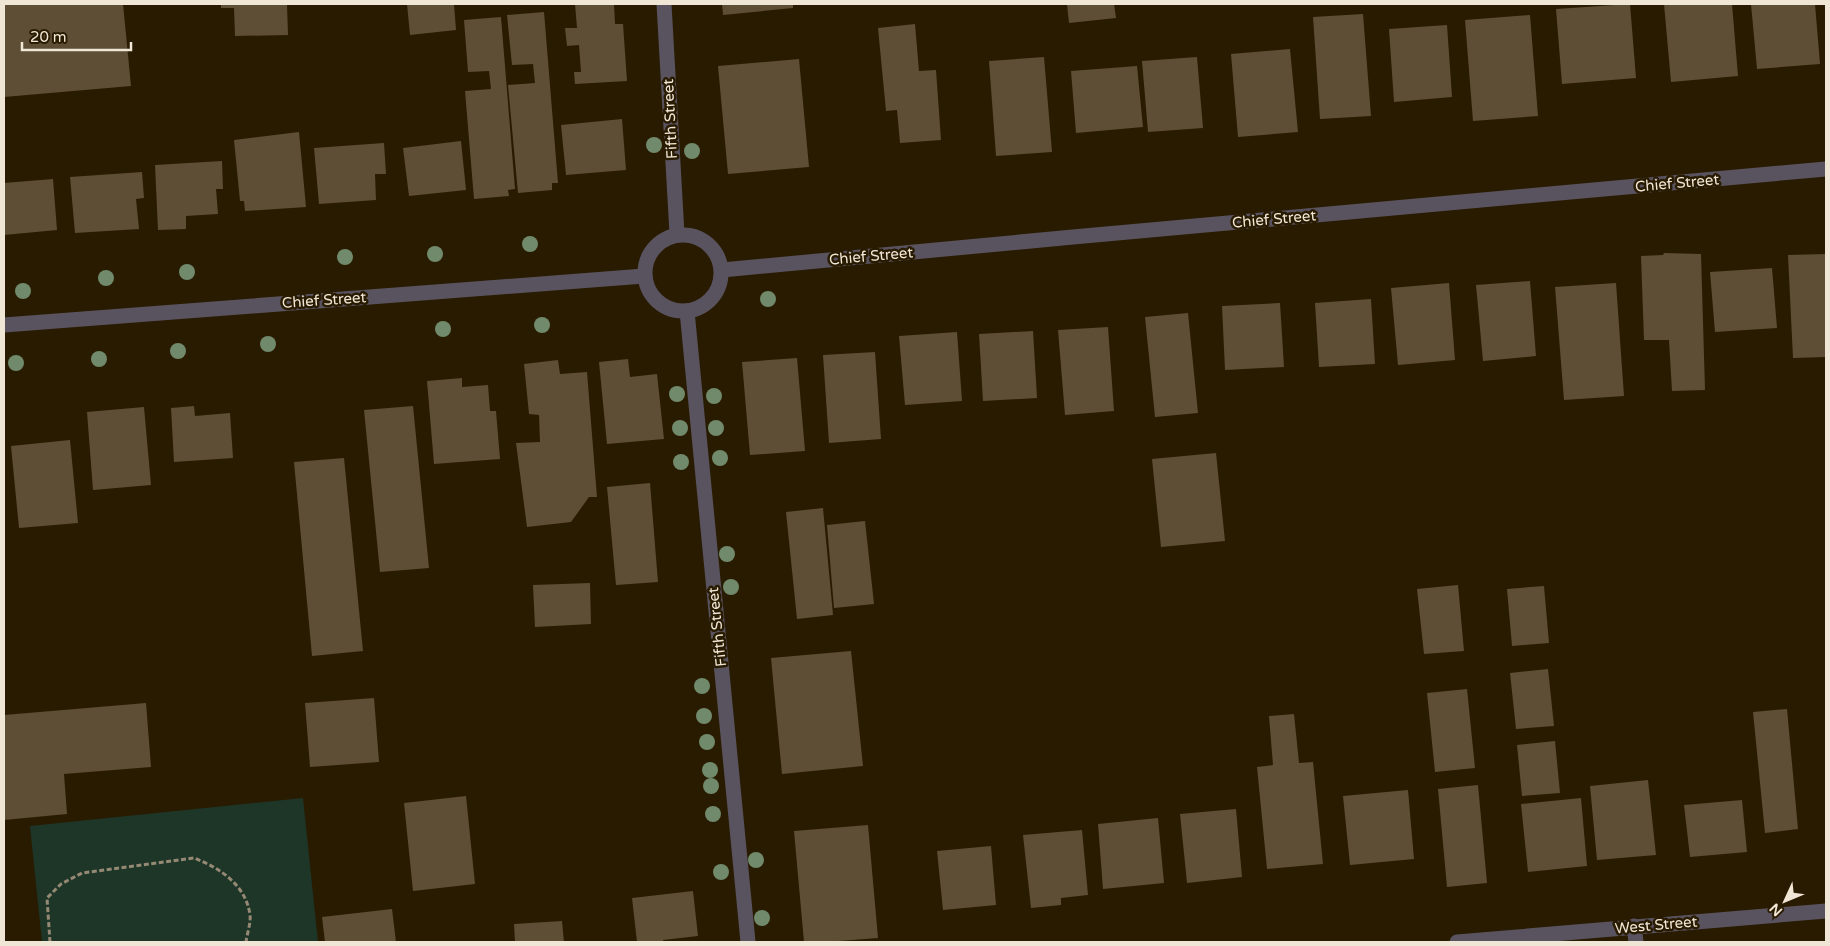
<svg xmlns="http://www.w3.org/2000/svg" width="1830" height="946" font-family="'Varela Round',sans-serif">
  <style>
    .green { fill: #1d3628 }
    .building { fill: #5d4e35 }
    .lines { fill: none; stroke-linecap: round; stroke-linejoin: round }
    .path { stroke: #958974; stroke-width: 3; stroke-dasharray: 5 2.5; stroke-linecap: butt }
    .minor { stroke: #595360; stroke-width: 15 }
    .tree { fill: #718a6b }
    .labels { text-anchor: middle; stroke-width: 5; stroke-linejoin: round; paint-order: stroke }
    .street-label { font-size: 15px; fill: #f0e6d6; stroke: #291b00 }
  </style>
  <rect width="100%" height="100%" fill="#291b00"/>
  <!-- green -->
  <path class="green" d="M303,798L318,942H42L30,826Z"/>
  <!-- building -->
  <g class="building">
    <path d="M4,4H123L131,86L4,97Z"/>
    <path d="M221,4H287L288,35L235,36L234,8H221Z"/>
    <path d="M407,4H454L456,30L410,35Z"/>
    <path d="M575,4H614L615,24H623L627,81L575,84L574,72H581L579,45L567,46L565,28H577Z"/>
    <path d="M722,4H793V8L723,15Z"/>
    <path d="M1067,4H1114L1116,18L1069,23Z"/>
    <path d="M1630,4L1636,78L1562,84L1556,9Z"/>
    <path d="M1664,4H1732L1738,76L1671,82Z"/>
    <path d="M1751,4H1815L1820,64L1757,69Z"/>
    <path d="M544,12L558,183H552V190L518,193L508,85L535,83L533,64L512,65L507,15Z"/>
    <path d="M1363,14L1371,116L1320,119L1313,17Z"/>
    <path d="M1530,15L1538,116L1473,121L1465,20Z"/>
    <path d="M501,17L515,189L508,190L509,196L474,199L465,91L491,89L489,71L468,72L464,20Z"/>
    <path d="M915,24L919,71L936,70L941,140L900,143L897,110L886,111L878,28Z"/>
    <path d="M1447,25L1452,97L1394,102L1389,29Z"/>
    <path d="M1290,49L1298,132L1238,137L1231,54Z"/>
    <path d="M1044,57L1052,152L996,156L989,61Z"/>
    <path d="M1197,57L1203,128L1148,132L1142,61Z"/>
    <path d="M799,59L809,167L728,174L718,66Z"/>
    <path d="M1137,66L1143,127L1076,133L1071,71Z"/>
    <path d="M622,119L626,170L566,175L561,125Z"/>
    <path d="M299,132L306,207L245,211L244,201H240L234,140Z"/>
    <path d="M461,141L466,190L409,196L403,148Z"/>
    <path d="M384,143L386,174H375L376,200L319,204L314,148Z"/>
    <path d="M222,161L223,189H216L218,214L186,216V229L158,230L155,165Z"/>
    <path d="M142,172L144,198L136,199L139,229L75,233L70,177Z"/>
    <path d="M53,179L57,230L4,235V183Z"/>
    <path d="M1664,253L1701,254L1705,390L1672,391L1669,340H1644L1641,256L1663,255Z"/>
    <path d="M1826,254V357L1793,358L1788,255Z"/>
    <path d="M1772,268L1777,328L1715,332L1710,272Z"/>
    <path d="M1530,281L1536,356L1483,361L1476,285Z"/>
    <path d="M1449,283L1455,360L1398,365L1391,288Z"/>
    <path d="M1616,283L1624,396L1564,400L1555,287Z"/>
    <path d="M1371,299L1375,364L1319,367L1315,303Z"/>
    <path d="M1280,303L1284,367L1225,370L1222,306Z"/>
    <path d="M1188,313L1198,413L1155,417L1145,317Z"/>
    <path d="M1108,327L1114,411L1065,415L1058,330Z"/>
    <path d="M1033,331L1037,398L983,401L979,334Z"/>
    <path d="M957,332L962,401L905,405L899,336Z"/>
    <path d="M875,352L881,439L829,443L823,355Z"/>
    <path d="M797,358L805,451L750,455L742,362Z"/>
    <path d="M628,359L630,377L657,374L664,439L607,444L599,362Z"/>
    <path d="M558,360L560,374L587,372L597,497H589L571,522L527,527L516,443L540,442L539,415L529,414L524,364Z"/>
    <path d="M462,378V387L488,385L490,411H496L500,459L434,464L427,381Z"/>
    <path d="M194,406L195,416L230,413L233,458L174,462L171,408Z"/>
    <path d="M413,406L429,568L380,572L364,410Z"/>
    <path d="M144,407L151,485L93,490L87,412Z"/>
    <path d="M70,440L78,523L19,528L11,446Z"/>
    <path d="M1216,453L1225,541L1161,547L1152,459Z"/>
    <path d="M344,458L363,651L312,656L294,462Z"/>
    <path d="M650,483L658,582L616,585L607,487Z"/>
    <path d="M823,508L833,615L797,619L786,512Z"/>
    <path d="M865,521L874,604L834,608L827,525Z"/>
    <path d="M590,583L591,624L535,627L533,585Z"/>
    <path d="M1458,585L1464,651L1424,654L1417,589Z"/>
    <path d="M1544,586L1549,643L1512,646L1507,589Z"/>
    <path d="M851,651L863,766L782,774L771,658Z"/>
    <path d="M1548,669L1554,726L1516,729L1510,673Z"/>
    <path d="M1467,689L1475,768L1435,772L1427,693Z"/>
    <path d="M374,698L379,762L310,767L305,703Z"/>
    <path d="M146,703L151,767L64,774L67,814L4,820V715Z"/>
    <path d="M1787,709L1798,829L1765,833L1753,712Z"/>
    <path d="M1294,714L1299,763L1313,762L1323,864L1267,869L1257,767L1273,765L1269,716Z"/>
    <path d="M1555,741L1560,793L1522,796L1517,745Z"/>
    <path d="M1648,780L1656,855L1597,860L1590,786Z"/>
    <path d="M1478,785L1487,883L1447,887L1438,789Z"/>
    <path d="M1408,790L1414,859L1350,865L1343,796Z"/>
    <path d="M466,796L475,884L413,891L404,803Z"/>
    <path d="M1581,798L1587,866L1528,872L1521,804Z"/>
    <path d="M1742,800L1747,852L1690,857L1684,805Z"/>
    <path d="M1236,809L1242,877L1187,883L1180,814Z"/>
    <path d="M1158,818L1164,883L1103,889L1098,824Z"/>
    <path d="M868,825L878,938L826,942H804L794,831Z"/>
    <path d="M1082,830L1088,895L1061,898V905L1031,908L1023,835Z"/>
    <path d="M991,846L996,905L943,910L937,851Z"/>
    <path d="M693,891L698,936L663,940L664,942H637L632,898Z"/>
    <path d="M392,909L396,942H325L322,917Z"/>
    <path d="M562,921L564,942H515L514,924Z"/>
  </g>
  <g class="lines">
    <!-- path -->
    <path class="path" d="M50,942L47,898L61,884L82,873L194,858C220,868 246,885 250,915C251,923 247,934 246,942"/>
    <!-- minor -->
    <g class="minor">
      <path d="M664,4L677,234"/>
      <circle cx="683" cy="273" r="38"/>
      <path d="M722,270L1073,237L1826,169"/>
      <path d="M687,311L748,942"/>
      <path d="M4,325L644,276"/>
      <path d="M1634,926L1636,942"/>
      <path d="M1457,942L1826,911"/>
    </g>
  </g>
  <!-- trees -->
  <g class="tree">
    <circle cx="654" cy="145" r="8"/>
    <circle cx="692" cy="151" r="8"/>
    <circle cx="530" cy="244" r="8"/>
    <circle cx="435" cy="254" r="8"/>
    <circle cx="345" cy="257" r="8"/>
    <circle cx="187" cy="272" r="8"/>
    <circle cx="106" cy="278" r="8"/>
    <circle cx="23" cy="291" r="8"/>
    <circle cx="768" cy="299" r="8"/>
    <circle cx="542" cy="325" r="8"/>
    <circle cx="443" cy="329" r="8"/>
    <circle cx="268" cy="344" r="8"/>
    <circle cx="178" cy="351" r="8"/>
    <circle cx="99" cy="359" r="8"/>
    <circle cx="16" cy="363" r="8"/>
    <circle cx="677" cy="394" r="8"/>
    <circle cx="714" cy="396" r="8"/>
    <circle cx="680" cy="428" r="8"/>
    <circle cx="716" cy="428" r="8"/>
    <circle cx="720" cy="458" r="8"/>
    <circle cx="681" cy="462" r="8"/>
    <circle cx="727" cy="554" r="8"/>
    <circle cx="731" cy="587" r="8"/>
    <circle cx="702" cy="686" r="8"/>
    <circle cx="704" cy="716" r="8"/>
    <circle cx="707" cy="742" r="8"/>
    <circle cx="710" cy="770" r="8"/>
    <circle cx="711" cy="786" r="8"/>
    <circle cx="713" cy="814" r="8"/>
    <circle cx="756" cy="860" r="8"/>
    <circle cx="721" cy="872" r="8"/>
    <circle cx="762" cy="918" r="8"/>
  </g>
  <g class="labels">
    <!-- street labels -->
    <g class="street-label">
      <text transform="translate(670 119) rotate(-93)" y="5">Fifth Street</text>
      <text transform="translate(1677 183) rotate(-5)" y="5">Chief Street</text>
      <text transform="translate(1274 219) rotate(-5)" y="5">Chief Street</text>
      <text transform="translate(871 256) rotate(-5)" y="5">Chief Street</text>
      <text transform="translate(324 300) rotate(-4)" y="5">Chief Street</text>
      <text transform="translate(717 627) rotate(-96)" y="5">Fifth Street</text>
      <text transform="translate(1656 925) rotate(-5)" y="5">West Street</text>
    </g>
  </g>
  <!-- border -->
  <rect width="1830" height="946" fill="none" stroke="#f0e6d6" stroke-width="10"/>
  <!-- north arrow -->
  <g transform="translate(1785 901) rotate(226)" stroke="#291b00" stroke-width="4" paint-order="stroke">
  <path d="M0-4L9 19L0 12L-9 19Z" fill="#f0e6d6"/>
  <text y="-8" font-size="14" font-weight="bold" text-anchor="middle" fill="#f0e6d6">N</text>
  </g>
  <!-- scale -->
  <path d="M22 42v8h109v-8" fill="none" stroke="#f0e6d6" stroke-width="2.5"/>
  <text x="30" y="42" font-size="15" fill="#f0e6d6" stroke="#291b00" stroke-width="4" paint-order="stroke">20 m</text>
</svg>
